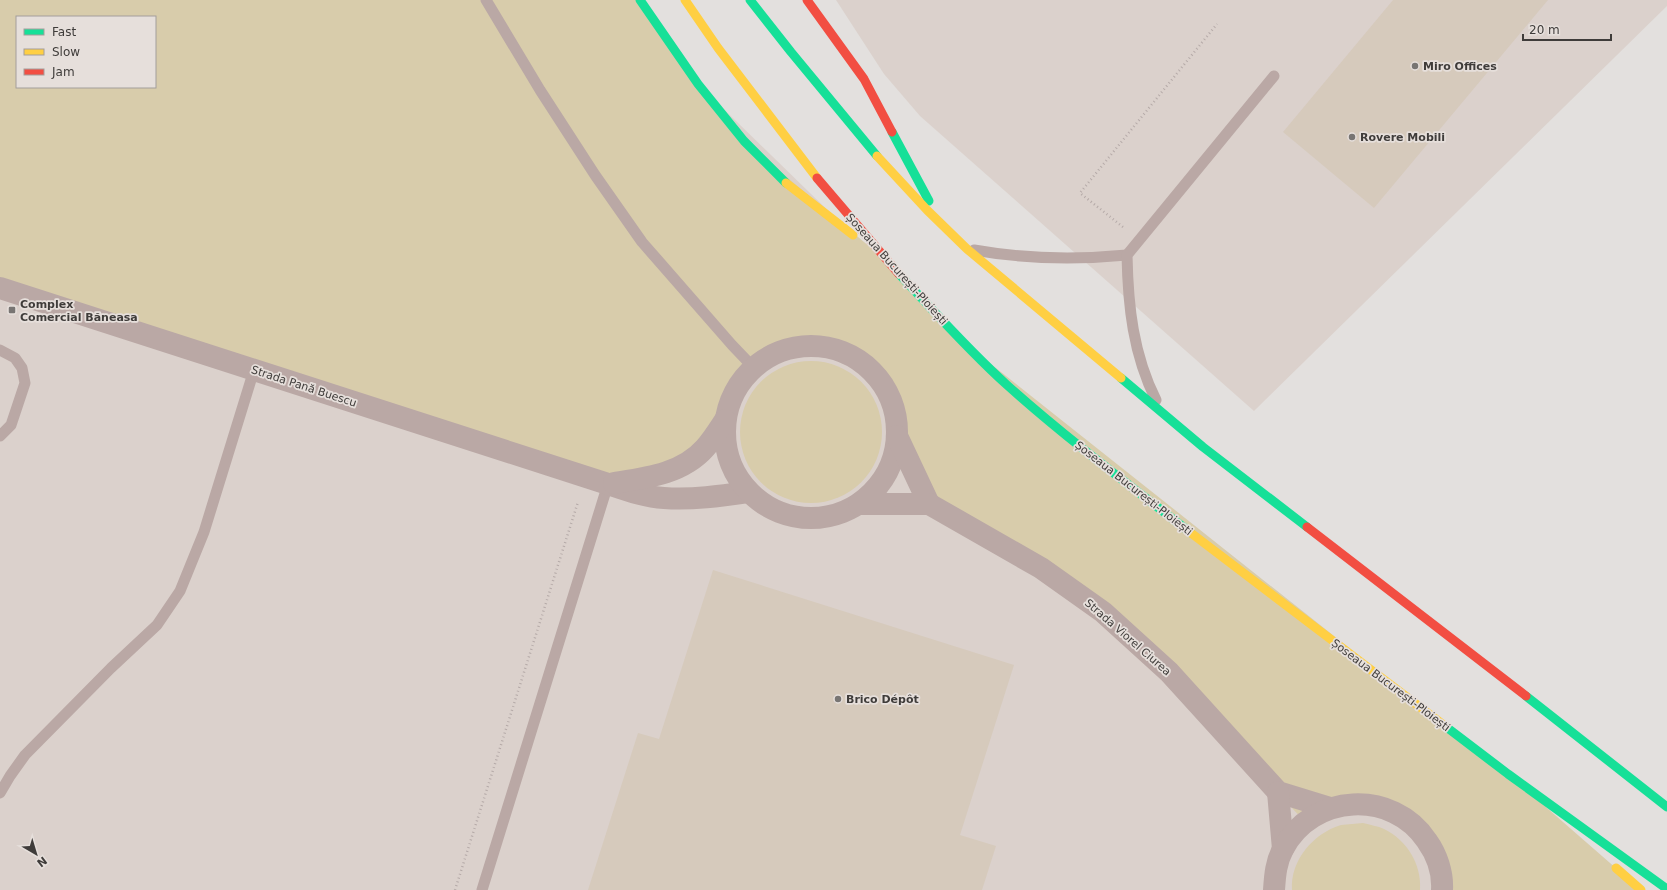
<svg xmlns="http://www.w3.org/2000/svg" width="1667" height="890" font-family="'DejaVu Sans',sans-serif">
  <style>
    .built { fill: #dbd1cc; fill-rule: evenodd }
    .green { fill: #d8ccab; fill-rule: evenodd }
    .building { fill: #d6cabc }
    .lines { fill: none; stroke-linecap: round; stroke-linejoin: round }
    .path { stroke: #b5aaa8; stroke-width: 2.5; stroke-dasharray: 1 3; stroke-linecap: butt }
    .lane { stroke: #baa8a5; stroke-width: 11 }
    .street { stroke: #baa8a5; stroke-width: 22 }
    .fast { stroke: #16e098; stroke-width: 9 }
    .slow { stroke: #ffcf43; stroke-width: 9 }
    .jam { stroke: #f24e42; stroke-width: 9 }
    .poi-dot { fill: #787573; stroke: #e6dfdb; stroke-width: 1.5 }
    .labels { text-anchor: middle; stroke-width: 3.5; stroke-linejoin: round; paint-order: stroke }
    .poi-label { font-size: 11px; font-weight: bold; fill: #3f3c3a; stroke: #e6dfdb; text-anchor: start }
    .street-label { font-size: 11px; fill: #3f3c3a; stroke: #e6dfdb }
  </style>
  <rect width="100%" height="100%" fill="#e3e0de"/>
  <!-- built -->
  <g class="built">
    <path d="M0,0H640L698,84L963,342L1641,890H0ZM17,17H155V87H17Z"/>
    <path d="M836,0H1667V6L1254,411L920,116L884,74Z"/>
  </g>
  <!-- green -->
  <g class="green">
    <path d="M0,0H640L744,141L889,263L963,342L1508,774L1641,890H1442L1440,867L1381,806L1305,822L1255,768L1103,612L929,504L897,436L896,419L892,402L885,388L876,376L859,360L841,351L813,346L795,347L779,352L765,359L753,367L735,390L729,404L725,420L705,448L608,484L0,288ZM17,17H155V87H17Z"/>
    <circle cx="811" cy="432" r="71"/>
    <path d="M1363,823C1370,825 1378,826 1384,829C1407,840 1422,865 1420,890H1292C1290,860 1314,833 1341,825C1348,824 1356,824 1363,823Z"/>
  </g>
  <!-- building -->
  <g class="building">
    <path d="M1393,0H1548L1374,208L1283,132Z"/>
    <path d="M713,570L1014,665L960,835L996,846L982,890H588L638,733L659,739Z"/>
  </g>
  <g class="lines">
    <!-- path -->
    <g class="path">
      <path d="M1123,227L1080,193L1217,24"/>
      <path d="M455,890L578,502"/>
    </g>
    <!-- lane -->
    <g class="lane">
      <path d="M486,0L540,90L595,175L642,242L732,345L753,367"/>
      <path d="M974,250C1025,259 1075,260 1127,255"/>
      <path d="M0,350L15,358L22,368L25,383L11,425L0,436"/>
      <path d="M1156,400C1133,354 1128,306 1127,255L1274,76"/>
      <path d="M0,793L10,776L25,755L111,668L157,625L180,591L204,532L254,370"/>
      <path d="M482,890L608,484"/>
    </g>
    <!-- street -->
    <g class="street">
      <path d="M0,288L608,484C626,490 645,497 664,498C692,500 721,496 748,492"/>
      <circle cx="811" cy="432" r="86"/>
      <path d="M897,436L929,504"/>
      <path d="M614,483C646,478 682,474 705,448C713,439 719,429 725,420"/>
      <path d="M859,504H929L1041,568L1103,612L1169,672L1278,792L1330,808"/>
      <path d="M1278,792L1283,849"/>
      <path d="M1274,890C1275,875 1276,862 1283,849C1312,793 1393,789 1427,841C1437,855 1443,873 1442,890"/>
    </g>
    <!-- fast -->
    <g class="fast">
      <path d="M640,0L698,84L744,141L786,183"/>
      <path d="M750,0L791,52L877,156"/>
      <path d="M892,132L929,201"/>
      <path d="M899,274C934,311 968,350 1007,385C1065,437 1129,485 1191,533"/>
      <path d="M1121,378L1203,447L1307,527"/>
      <path d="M1526,696L1667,807"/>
      <path d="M1445,726L1508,774L1667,889"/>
    </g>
    <!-- slow -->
    <g class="slow">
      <path d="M685,0L718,48L817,178"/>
      <path d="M877,156L927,210L967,249L1121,378"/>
      <path d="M786,183L853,235"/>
      <path d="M1191,533L1445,726"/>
      <path d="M1616,868L1641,890"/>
    </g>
    <!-- jam -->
    <g class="jam">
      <path d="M807,0L864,79L892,132"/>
      <path d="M817,178L899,274"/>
      <path d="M1307,527L1526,696"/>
    </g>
  </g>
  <!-- markers -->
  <g class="poi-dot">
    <circle cx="1415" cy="66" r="4"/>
    <circle cx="1352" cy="137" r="4"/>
    <rect x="8" y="306" width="8" height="8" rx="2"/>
    <circle cx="838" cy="699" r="4"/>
  </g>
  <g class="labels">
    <!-- poi labels -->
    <g class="poi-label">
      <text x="1423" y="70">Miro Offices</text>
      <text x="1360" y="141">Rovere Mobili</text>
      <text x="20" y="308">Complex<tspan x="20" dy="13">Comercial Băneasa</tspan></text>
      <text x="846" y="703">Brico Dépôt</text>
    </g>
    <!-- street labels -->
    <g class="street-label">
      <text transform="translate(897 269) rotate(48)" y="4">Șoseaua București-Ploiești</text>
      <text transform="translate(304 386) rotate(18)" y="4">Strada Pană Buescu</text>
      <text transform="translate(1134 488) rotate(38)" y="4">Șoseaua București-Ploiești</text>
      <text transform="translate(1128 637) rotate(41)" y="4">Strada Viorel Ciurea</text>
      <text transform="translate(1391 685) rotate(37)" y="4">Șoseaua București-Ploiești</text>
    </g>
  </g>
  <!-- legend -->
  <rect x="16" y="16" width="140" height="72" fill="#e6dfdb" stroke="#a39e9b"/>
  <rect x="24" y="29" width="20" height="6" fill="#16e098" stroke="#a39e9b"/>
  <text x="52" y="36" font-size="12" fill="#3f3c3a">Fast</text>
  <rect x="24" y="49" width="20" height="6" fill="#ffcf43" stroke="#a39e9b"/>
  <text x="52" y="56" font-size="12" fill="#3f3c3a">Slow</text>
  <rect x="24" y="69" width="20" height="6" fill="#f24e42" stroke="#a39e9b"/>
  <text x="52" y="76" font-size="12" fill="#3f3c3a">Jam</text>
  <!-- north arrow -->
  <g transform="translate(36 854) rotate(142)" stroke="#e6dfdb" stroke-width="3" paint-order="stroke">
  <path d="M0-3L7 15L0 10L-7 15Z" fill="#3f3c3a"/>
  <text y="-6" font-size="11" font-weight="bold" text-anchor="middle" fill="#3f3c3a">N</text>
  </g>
  <!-- scale -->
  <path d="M1523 34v6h88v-6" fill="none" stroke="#3f3c3a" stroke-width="2"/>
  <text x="1529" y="34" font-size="12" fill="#3f3c3a" stroke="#e6dfdb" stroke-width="3" paint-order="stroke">20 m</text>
</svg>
